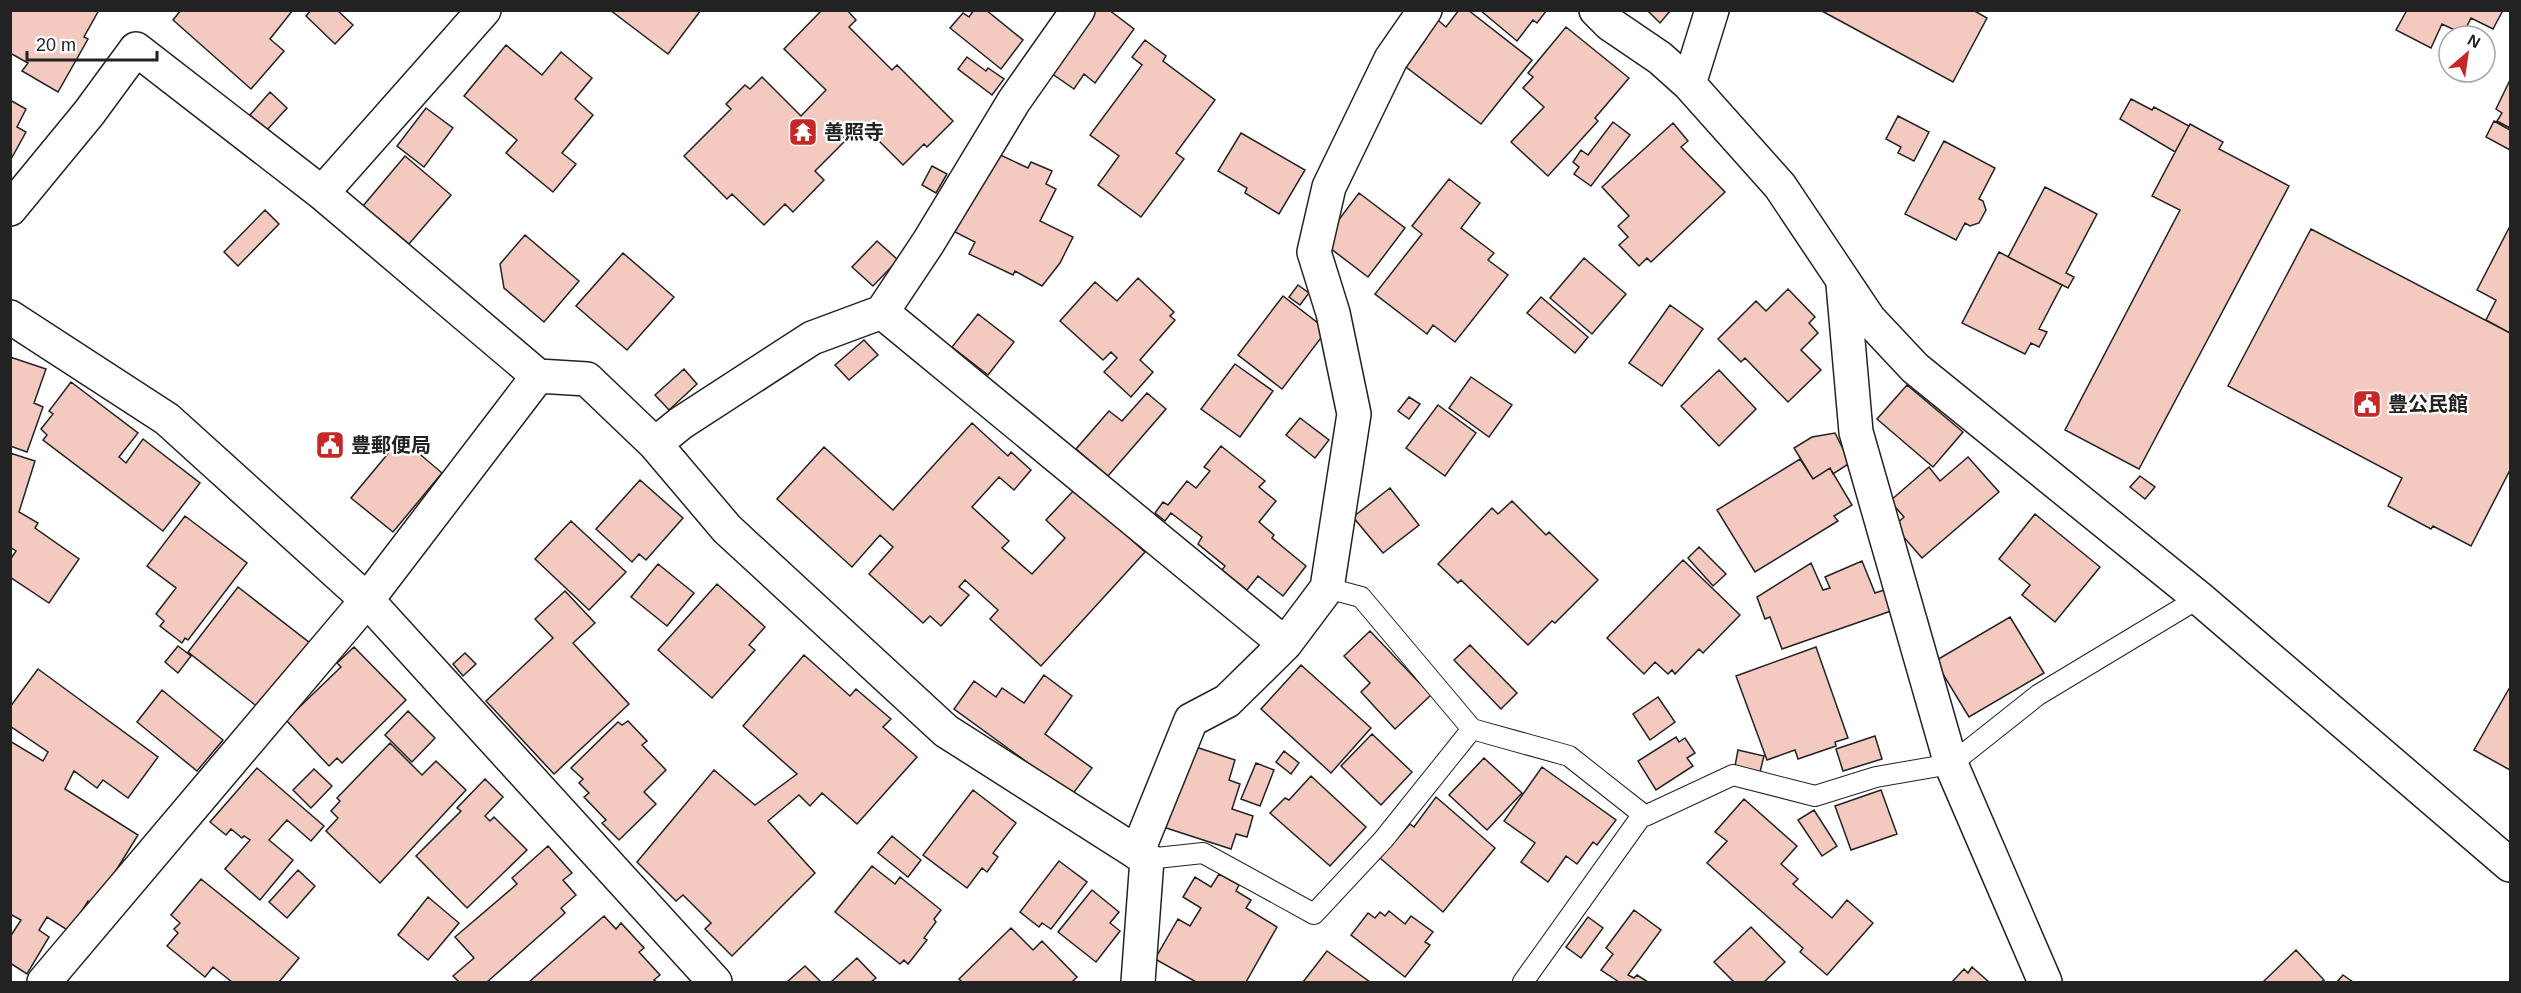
<svg xmlns="http://www.w3.org/2000/svg" width="2521" height="993" font-family="Helvetica,'Noto Sans JP',sans-serif">
<rect width="100%" height="100%" fill="#fff"/>
<!-- building -->
<path fill="#f3c9c0" stroke="#222" stroke-width="1.5" d="M 10,10 L 99,10 L 84,37 L 88,39 L 58,92 L 22,71 L 28,63 L 10,53 Z
M 181,10 L 293,10 L 270,39 L 284,51 L 251,89 L 173,20 Z
M 311,10 L 337,10 L 353,25 L 335,44 L 306,16 Z
M 610,10 L 701,10 L 668,54 Z
M 822,10 L 847,10 L 856,20 L 849,27 L 892,70 L 897,65 L 953,121 L 927,147 L 924,144 L 903,165 L 864,126 L 856,134 L 849,126 L 841,134 L 846,140 L 815,171 L 824,180 L 793,212 L 785,204 L 764,225 L 732,194 L 727,199 L 684,156 L 731,109 L 726,104 L 745,85 L 750,89 L 762,77 L 801,116 L 826,90 L 784,49 Z
M 974,10 L 986,10 L 1023,40 L 1001,69 L 950,28 L 963,13 L 969,17 Z
M 1092,10 L 1109,10 L 1134,29 L 1095,83 L 1084,74 L 1074,89 L 1051,73 Z
M 1459,10 L 1468,10 L 1532,60 L 1481,124 L 1406,67 L 1426,39 L 1420,34 L 1433,16 L 1446,27 Z
M 1480,10 L 1547,10 L 1537,23 L 1533,20 L 1517,41 Z
M 1647,10 L 1671,10 L 1660,23 Z
M 1820,10 L 1973,10 L 1987,18 L 1953,82 Z
M 2407,10 L 2499,10 L 2502,12 L 2493,29 L 2471,18 L 2463,34 L 2442,24 L 2431,48 L 2396,30 Z
M 1566,27 L 1629,78 L 1595,118 L 1598,121 L 1548,176 L 1511,142 L 1544,107 L 1523,88 L 1533,77 L 1528,73 Z
M 1145,40 L 1166,56 L 1163,61 L 1215,100 L 1176,153 L 1184,159 L 1141,217 L 1098,185 L 1119,156 L 1090,135 L 1142,65 L 1132,57 Z
M 506,45 L 542,75 L 561,52 L 592,78 L 575,99 L 593,115 L 562,153 L 576,164 L 553,192 L 506,153 L 517,140 L 464,96 Z
M 967,57 L 986,71 L 988,68 L 1004,79 L 992,95 L 958,69 Z
M 2510,80 L 2510,128 L 2497,121 L 2502,113 L 2496,109 Z
M 270,92 L 287,108 L 267,130 L 250,115 Z
M 2131,99 L 2152,110 L 2154,107 L 2189,126 L 2175,152 L 2120,119 Z
M 10,100 L 26,109 L 17,127 L 26,132 L 10,161 Z
M 426,108 L 453,128 L 424,167 L 397,146 Z
M 1898,116 L 1929,132 L 1914,161 L 1898,153 L 1901,147 L 1886,139 Z
M 2494,121 L 2510,130 L 2510,150 L 2486,137 Z
M 1613,122 L 1630,135 L 1591,186 L 1574,174 L 1579,167 L 1573,162 L 1581,150 L 1588,155 Z
M 1673,123 L 1688,141 L 1681,147 L 1725,192 L 1651,262 L 1647,258 L 1639,266 L 1619,245 L 1628,237 L 1618,226 L 1629,216 L 1602,187 Z
M 2190,124 L 2223,142 L 2219,149 L 2289,186 L 2139,469 L 2065,430 L 2180,210 L 2152,196 Z
M 1241,133 L 1305,170 L 1279,214 L 1245,193 L 1247,188 L 1218,171 Z
M 1944,141 L 1995,168 L 1979,199 L 1983,201 L 1986,210 L 1979,223 L 1970,226 L 1965,223 L 1956,240 L 1905,214 Z
M 994,152 L 1028,168 L 1031,162 L 1052,171 L 1046,184 L 1056,189 L 1040,221 L 1073,237 L 1060,263 L 1042,286 L 1015,271 L 1013,275 L 969,254 L 975,242 L 955,232 Z
M 405,156 L 451,195 L 409,244 L 363,206 Z
M 932,166 L 947,174 L 936,193 L 922,185 Z
M 1449,179 L 1480,203 L 1461,228 L 1494,253 L 1488,260 L 1508,275 L 1455,342 L 1433,325 L 1427,334 L 1375,294 L 1422,234 L 1412,226 Z
M 2045,187 L 2097,214 L 2066,273 L 2074,277 L 2068,288 L 2008,257 Z
M 1359,193 L 1405,228 L 1368,277 L 1322,242 Z
M 265,210 L 279,224 L 238,266 L 224,252 Z
M 2510,226 L 2510,333 L 2486,320 L 2496,300 L 2477,290 Z
M 2311,229 L 2510,333 L 2510,470 L 2471,546 L 2433,526 L 2431,529 L 2388,506 L 2402,478 L 2228,386 Z
M 525,235 L 579,281 L 544,322 L 504,288 L 500,264 Z
M 877,241 L 898,260 L 873,286 L 852,267 Z
M 1999,252 L 2062,285 L 2039,329 L 2047,332 L 2039,347 L 2031,343 L 2025,354 L 1962,323 Z
M 623,253 L 674,297 L 627,350 L 576,306 Z
M 1584,258 L 1626,294 L 1592,334 L 1550,298 Z
M 1138,278 L 1174,312 L 1170,316 L 1175,320 L 1140,360 L 1153,372 L 1131,397 L 1104,372 L 1117,358 L 1111,352 L 1103,360 L 1060,321 L 1095,282 L 1117,301 Z
M 1298,285 L 1309,293 L 1300,305 L 1289,297 Z
M 1788,289 L 1815,317 L 1809,323 L 1818,333 L 1801,350 L 1821,370 L 1788,402 L 1745,358 L 1741,362 L 1718,339 L 1756,301 L 1766,311 Z
M 1283,296 L 1327,330 L 1282,389 L 1238,355 Z
M 1541,297 L 1588,337 L 1575,353 L 1527,313 Z
M 1670,305 L 1703,329 L 1662,386 L 1629,363 Z
M 978,314 L 1014,342 L 988,375 L 952,347 Z
M 864,340 L 878,355 L 849,380 L 835,365 Z
M 10,357 L 46,369 L 34,403 L 43,407 L 27,452 L 10,446 Z
M 1235,364 L 1273,391 L 1240,437 L 1201,409 Z
M 684,369 L 697,384 L 669,410 L 655,395 Z
M 1719,370 L 1756,409 L 1719,446 L 1681,406 Z
M 1471,377 L 1512,405 L 1489,437 L 1449,408 Z
M 71,382 L 138,433 L 119,457 L 126,463 L 143,439 L 200,483 L 163,531 L 43,440 L 47,435 L 41,429 L 53,414 L 49,411 Z
M 1907,385 L 1963,432 L 1933,467 L 1877,419 Z
M 1147,393 L 1166,409 L 1108,476 L 1076,449 L 1109,411 L 1122,421 Z
M 1409,397 L 1420,404 L 1409,419 L 1398,411 Z
M 1438,405 L 1476,433 L 1445,476 L 1406,448 Z
M 1300,418 L 1329,440 L 1315,458 L 1286,435 Z
M 972,423 L 1008,456 L 1011,452 L 1031,470 L 1014,490 L 999,477 L 972,507 L 1009,541 L 1002,548 L 1032,574 L 1065,538 L 1046,520 L 1075,489 L 1145,552 L 1041,666 L 990,619 L 998,610 L 965,580 L 959,587 L 969,595 L 941,626 L 930,616 L 923,623 L 869,574 L 893,547 L 880,535 L 852,567 L 777,499 L 824,447 L 893,510 Z
M 1835,433 L 1850,463 L 1833,474 L 1830,468 L 1813,479 L 1794,448 L 1812,437 Z
M 401,438 L 442,473 L 393,532 L 351,498 Z
M 1221,446 L 1265,481 L 1259,487 L 1276,501 L 1259,522 L 1274,535 L 1272,538 L 1306,566 L 1283,596 L 1258,576 L 1247,590 L 1222,570 L 1225,566 L 1198,544 L 1202,537 L 1171,513 L 1165,521 L 1155,513 L 1163,502 L 1168,505 L 1187,481 L 1196,488 L 1210,471 L 1204,467 Z
M 10,453 L 35,461 L 19,512 L 38,523 L 35,528 L 79,559 L 49,603 L 10,577 L 10,560 L 16,551 L 10,547 Z
M 1968,457 L 1999,492 L 1922,558 L 1894,526 L 1904,517 L 1890,501 L 1929,467 L 1940,481 Z
M 1800,459 L 1813,479 L 1830,468 L 1852,505 L 1834,516 L 1838,521 L 1755,572 L 1717,510 Z
M 2140,476 L 2155,487 L 2145,499 L 2130,487 Z
M 640,480 L 683,518 L 646,560 L 639,554 L 632,562 L 596,529 Z
M 1390,488 L 1419,525 L 1383,553 L 1353,517 Z
M 1512,501 L 1546,535 L 1549,532 L 1598,580 L 1555,623 L 1552,621 L 1528,645 L 1461,580 L 1458,583 L 1438,564 L 1492,508 L 1498,514 Z
M 2035,514 L 2100,567 L 2055,622 L 2022,595 L 2030,585 L 1999,559 Z
M 185,516 L 247,563 L 188,640 L 185,638 L 182,643 L 160,626 L 164,621 L 156,614 L 176,588 L 147,566 Z
M 571,521 L 626,572 L 589,610 L 535,559 Z
M 1699,547 L 1726,574 L 1713,586 L 1688,558 Z
M 1683,560 L 1740,615 L 1703,653 L 1699,649 L 1675,674 L 1672,670 L 1668,674 L 1655,662 L 1644,674 L 1607,638 Z
M 1862,561 L 1875,593 L 1884,590 L 1891,611 L 1782,649 L 1770,617 L 1765,619 L 1757,597 L 1811,563 L 1823,590 L 1830,588 L 1825,577 Z
M 658,564 L 694,593 L 667,626 L 631,597 Z
M 717,584 L 765,627 L 749,645 L 755,650 L 712,698 L 658,650 Z
M 238,587 L 310,643 L 259,708 L 188,652 Z
M 565,591 L 595,623 L 573,643 L 629,704 L 554,774 L 486,701 L 553,638 L 535,619 Z
M 2010,617 L 2044,673 L 1969,717 L 1935,661 Z
M 1370,631 L 1431,695 L 1395,729 L 1361,692 L 1370,683 L 1344,656 Z
M 1470,645 L 1517,693 L 1501,709 L 1454,660 Z
M 178,646 L 191,656 L 178,673 L 165,662 Z
M 354,647 L 406,700 L 342,763 L 337,758 L 329,766 L 286,720 L 341,667 L 337,663 Z
M 1816,647 L 1848,738 L 1835,742 L 1836,746 L 1798,759 L 1795,750 L 1767,760 L 1736,676 Z
M 465,653 L 476,664 L 463,676 L 453,664 Z
M 804,655 L 850,696 L 856,689 L 891,719 L 883,727 L 917,757 L 857,824 L 822,793 L 810,806 L 799,795 L 768,821 L 815,873 L 732,956 L 705,929 L 711,923 L 683,895 L 676,901 L 637,862 L 714,770 L 755,805 L 797,774 L 743,726 Z
M 1301,665 L 1371,728 L 1331,773 L 1261,709 Z
M 38,669 L 158,757 L 128,798 L 103,780 L 97,788 L 74,771 L 65,789 L 138,835 L 94,906 L 88,901 L 69,931 L 47,917 L 39,930 L 49,937 L 27,974 L 10,963 L 10,937 L 21,920 L 10,914 L 10,741 L 43,761 L 48,752 L 10,726 L 10,707 Z
M 1044,675 L 1072,696 L 1045,734 L 1092,768 L 1072,795 L 954,709 L 974,681 L 996,697 L 1002,688 L 1024,703 Z
M 2510,687 L 2510,770 L 2474,750 Z
M 162,690 L 223,740 L 197,771 L 137,722 Z
M 1658,697 L 1675,722 L 1650,740 L 1633,714 Z
M 408,711 L 435,738 L 412,762 L 385,735 Z
M 628,721 L 647,741 L 642,745 L 666,770 L 644,792 L 656,804 L 619,840 L 602,823 L 606,820 L 584,797 L 589,793 L 579,783 L 583,779 L 571,768 L 618,722 L 622,725 Z
M 1372,734 L 1412,772 L 1381,805 L 1341,766 Z
M 1875,736 L 1882,759 L 1843,771 L 1836,749 Z
M 1676,737 L 1679,742 L 1685,738 L 1695,753 L 1687,758 L 1693,766 L 1656,790 L 1638,761 Z
M 390,743 L 422,775 L 436,761 L 466,790 L 380,883 L 326,831 L 338,818 L 331,811 L 340,801 L 337,798 Z
M 1193,746 L 1235,760 L 1229,780 L 1240,784 L 1232,809 L 1253,816 L 1247,837 L 1236,834 L 1231,849 L 1157,825 Z
M 1738,750 L 1764,756 L 1760,772 L 1735,766 Z
M 1284,751 L 1299,763 L 1291,774 L 1276,762 Z
M 1484,758 L 1522,793 L 1487,830 L 1449,795 Z
M 1256,763 L 1274,770 L 1260,806 L 1241,799 Z
M 1542,767 L 1616,820 L 1597,845 L 1593,842 L 1577,864 L 1566,856 L 1548,882 L 1521,862 L 1535,843 L 1504,821 Z
M 257,768 L 324,826 L 311,841 L 287,820 L 269,840 L 293,860 L 260,900 L 225,869 L 250,840 L 244,836 L 242,838 L 231,829 L 226,835 L 210,822 Z
M 314,769 L 332,786 L 311,808 L 293,790 Z
M 1311,776 L 1366,827 L 1330,866 L 1270,813 L 1285,798 L 1289,800 Z
M 485,779 L 503,797 L 485,816 L 490,821 L 494,817 L 527,850 L 467,908 L 416,856 L 461,811 L 457,808 Z
M 973,790 L 1016,823 L 993,853 L 998,857 L 987,872 L 982,868 L 967,888 L 923,855 Z
M 1881,790 L 1897,834 L 1851,850 L 1835,806 Z
M 1436,797 L 1495,848 L 1443,912 L 1380,858 L 1410,824 L 1414,827 Z
M 1744,799 L 1797,846 L 1781,864 L 1798,879 L 1793,884 L 1832,918 L 1847,900 L 1873,923 L 1827,975 L 1800,952 L 1803,948 L 1707,863 L 1727,841 L 1715,832 Z
M 1814,810 L 1837,846 L 1822,856 L 1798,820 Z
M 892,836 L 921,860 L 908,877 L 878,853 Z
M 548,846 L 572,873 L 563,880 L 576,895 L 561,908 L 565,913 L 487,982 L 459,982 L 453,976 L 474,958 L 455,937 L 517,884 L 512,878 Z
M 1059,861 L 1087,882 L 1051,929 L 1042,923 L 1039,927 L 1020,912 Z
M 872,866 L 895,884 L 900,877 L 941,910 L 934,919 L 936,922 L 924,938 L 927,940 L 908,964 L 904,960 L 900,964 L 835,912 Z
M 298,870 L 315,886 L 287,918 L 269,902 Z
M 1219,874 L 1239,885 L 1236,891 L 1251,900 L 1246,908 L 1277,927 L 1246,982 L 1196,982 L 1155,959 L 1178,919 L 1190,926 L 1201,908 L 1183,897 L 1195,877 L 1211,887 Z
M 201,879 L 299,958 L 279,982 L 232,982 L 213,967 L 205,977 L 167,946 L 178,933 L 174,929 L 180,923 L 171,915 Z
M 1092,890 L 1119,912 L 1110,923 L 1120,931 L 1096,962 L 1058,932 Z
M 428,897 L 459,923 L 428,960 L 398,935 Z
M 1634,910 L 1661,930 L 1628,975 L 1634,978 L 1637,975 L 1648,982 L 1619,982 L 1601,970 L 1613,954 L 1606,948 Z
M 1389,911 L 1405,924 L 1411,916 L 1433,932 L 1425,942 L 1430,945 L 1405,977 L 1351,935 L 1368,913 L 1375,918 L 1380,912 L 1385,916 Z
M 604,916 L 616,929 L 621,923 L 644,948 L 639,952 L 660,975 L 654,980 L 657,982 L 529,982 Z
M 1588,917 L 1603,928 L 1581,958 L 1566,947 Z
M 1751,927 L 1785,962 L 1764,982 L 1734,982 L 1714,962 Z
M 1011,928 L 1033,950 L 1042,941 L 1077,977 L 1072,982 L 962,982 L 959,979 Z
M 2296,950 L 2324,980 L 2321,982 L 2263,982 Z
M 1327,951 L 1370,982 L 1303,982 Z
M 857,958 L 876,978 L 871,982 L 831,982 Z
M 805,966 L 821,982 L 787,982 Z
M 1972,967 L 1989,982 L 1952,982 L 1964,969 L 1968,973 Z
M 2343,975 L 2353,982 L 2337,982 Z"/>
<g fill="none" stroke-linecap="round" stroke-linejoin="round">
<!-- lane casing -->
<g stroke="#222" stroke-width="22">
<path id="lane" d="M 1327,588 L 1361,597 L 1472,729
M 1147,859 L 1203,853 L 1314,914 L 1383,840 L 1472,729 L 1569,756 L 1645,816 L 1733,775 L 1815,796 L 1876,777 L 1951,764 L 2038,695 L 2199,598
M 1523,982 L 1643,814"/>
</g>
<!-- street casing -->
<g stroke="#222" stroke-width="36">
<path id="street" d="M 1078,10 L 1014,101 L 928,243 L 882,312 L 812,338 L 681,423 L 655,444 L 727,529 L 946,731 L 1147,859 L 1138,982
M 1596,10 L 1610,24 L 1660,58 L 1689,84 L 1780,186 L 1869,319 L 1915,368 L 2199,598 L 2510,865
M 1689,84 L 1712,10
M 322,193 L 484,10
M 10,209 L 89,113 L 136,49 L 322,193 L 538,376 L 587,379 L 655,444
M 1843,284 L 1856,432 L 1951,764 L 2045,982
M 882,312 L 1285,644 L 1327,588 L 1354,414 L 1333,313 L 1314,252 L 1329,187 L 1391,59 L 1425,10
M 1137,853 L 1191,720 L 1227,701 L 1285,644
M 44,982 L 367,600 L 538,376"/>
</g>
<!-- secondary casing -->
<g stroke="#222" stroke-width="36">
<path id="secondary" d="M 10,317 L 167,419 L 367,600 L 715,982"/>
</g>
<!-- lane -->
<use href="#lane" stroke="#fff" stroke-width="20"/>
<!-- street -->
<use href="#street" stroke="#fff" stroke-width="33"/>
<!-- secondary -->
<use href="#secondary" stroke="#fff" stroke-width="33"/>
</g>
<!-- icons -->
<defs>
<g id="temple-square" transform="scale(1.5)"><rect x="-9" y="-9" width="18" height="18" rx="4" fill="#c62828" stroke="#fff"/><path d="M0-6L5-2H3V0L6.5 2.5H4V6H1.5V3h-3V6H-4V2.5H-6.5L-3 0V-2H-5Z" fill="#fff"/></g>
<g id="civic-square" transform="scale(1.5)"><rect x="-9" y="-9" width="18" height="18" rx="4" fill="#c62828" stroke="#fff"/><path d="M-.6-6.5H3V-4.5H.6V-3L4-1V1h2V6H-6V1h2V-1L-.6-3ZM-1.2 2.5V6h2.4V2.5Z" fill="#fff"/></g>
</defs>
<g fill-rule="evenodd">
<use href="#temple-square" x="803" y="132"/>
<use href="#civic-square" x="2367" y="404"/>
<use href="#civic-square" x="330" y="445"/>
</g>
<g text-anchor="middle" dominant-baseline="central" stroke-width="4.5" stroke-linejoin="round" paint-order="stroke">
<!-- poi labels -->
<g font-size="20" font-weight="bold" fill="#222" stroke="#fff" text-anchor="start">
<text x="824" y="132">善照寺</text>
<text x="2388" y="404">豊公民館</text>
<text x="351" y="445">豊郵便局</text>
</g>
</g>
<!-- border -->
<rect width="2521" height="993" fill="none" stroke="#222222" stroke-width="24"/>
<!-- north arrow -->
<g transform="translate(2467 54) rotate(29)"><circle r="28" fill="#ffffff" stroke="#a7a7a7" stroke-width="1.5"/>
<path d="M0-4.5L10 22L0 15L-10 22Z" fill="#c62828"/>
<text y="-9" font-size="16" font-weight="bold" text-anchor="middle" fill="#222222">N</text>
</g>
<!-- scale -->
<path d="M27 51v9h130v-9" fill="none" stroke="#222222" stroke-width="3"/>
<text x="36" y="51" font-size="18" fill="#222222" stroke="#ffffff" stroke-width="4.5" paint-order="stroke">20 m</text>
</svg>
